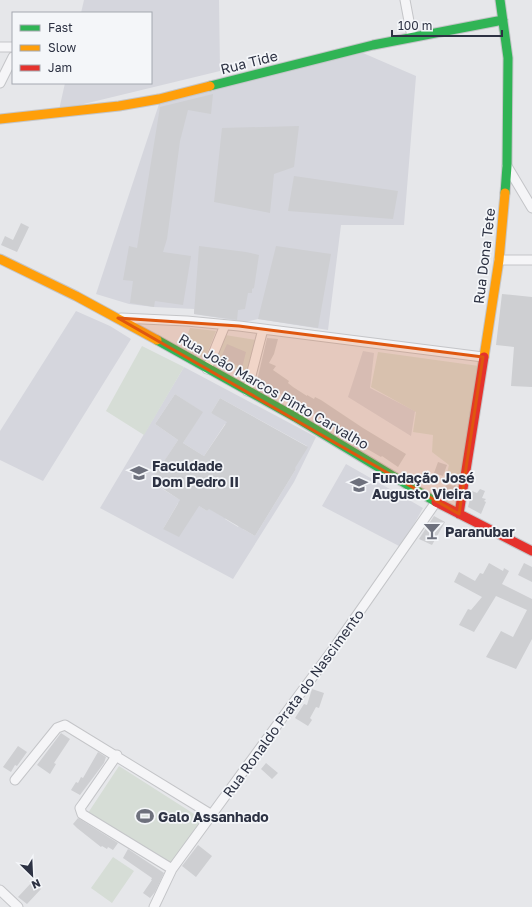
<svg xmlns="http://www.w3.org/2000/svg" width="532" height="907" font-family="'Golos Text',sans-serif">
<rect width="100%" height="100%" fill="#e6e7ea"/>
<!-- built -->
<path fill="#d5d6dd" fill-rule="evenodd" d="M 84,0 L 219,0 L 220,71 L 59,110 L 65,83 L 151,83 L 151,13 L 81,13 Z
M 363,53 L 416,76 L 404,225 L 341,225 L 328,330 L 258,319 L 245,322 L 194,314 L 194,309 L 154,307 L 129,304 L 96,294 L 160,101 Z
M 76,311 L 110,326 L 131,339 L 43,481 L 0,460 L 0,431 Z
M 363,351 L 374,353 L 370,388 L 415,411 L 411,436 L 348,397 Z
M 184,367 L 316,437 L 294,482 L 233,579 L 100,508 ZM 175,394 L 202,412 L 183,443 L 204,456 L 225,424 L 296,469 L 255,536 L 243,529 L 263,497 L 259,496 L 238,527 L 225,519 L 247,486 L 245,484 L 223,517 L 212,510 L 231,476 L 207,511 L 193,502 L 182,501 L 151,482 L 178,440 L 155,424 ZM 220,398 L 307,446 L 307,447 L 211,413 ZM 178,503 L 193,513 L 163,529 Z
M 346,464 L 423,508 L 401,547 L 322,506 Z"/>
<!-- green -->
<path fill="#d6ddd6" d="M 190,328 L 216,331 L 205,359 L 183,348 Z
M 225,335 L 256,340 L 246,374 L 215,358 Z
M 142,346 L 184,367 L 144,435 L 106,411 Z
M 378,352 L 479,366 L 461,479 L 446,477 L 449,465 L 432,452 L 433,435 L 413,432 L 416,412 L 371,387 Z
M 119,766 L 202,819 L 172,867 L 88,813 Z
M 113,857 L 134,871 L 112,903 L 91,888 Z"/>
<!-- building -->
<path fill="#cecfd2" d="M 213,94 L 211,114 L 188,110 L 180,141 L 167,239 L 163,252 L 191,256 L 183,305 L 155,301 L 154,307 L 130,303 L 133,281 L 123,280 L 129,246 L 137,248 L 160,107 Z
M 299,126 L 294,167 L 274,174 L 270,213 L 214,202 L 222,128 Z
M 294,176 L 398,191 L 393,219 L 288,211 Z
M 21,223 L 29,227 L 17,252 L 1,245 L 5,236 L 13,240 Z
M 199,246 L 246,252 L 259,255 L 254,288 L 252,289 L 252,293 L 248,293 L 245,309 L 238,310 L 237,320 L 194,314 Z
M 276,246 L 331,254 L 318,328 L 258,319 Z
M 502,294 L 532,297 L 532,387 L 511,386 L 514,347 L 496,345 Z
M 267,338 L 278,339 L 274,354 L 269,363 L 276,366 L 273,370 L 289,381 L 288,383 L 293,387 L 307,396 L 307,395 L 314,399 L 315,397 L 321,400 L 363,428 L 406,454 L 398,467 L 382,456 L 381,457 L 357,443 L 311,412 L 304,409 L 303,410 L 297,407 L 296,408 L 281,397 L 282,395 L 277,391 L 264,383 L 263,385 L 257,381 Z
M 227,344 L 246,352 L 242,368 L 221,357 Z
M 175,394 L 203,412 L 183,443 L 204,456 L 227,422 L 211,413 L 220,398 L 308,447 L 295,468 L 296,469 L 255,536 L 209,509 L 207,511 L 199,506 L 179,537 L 163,529 L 180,500 L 151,481 L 178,440 L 155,424 Z
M 438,462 L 447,465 L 443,476 L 434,473 Z
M 456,482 L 454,497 L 443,492 L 447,484 L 454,486 Z
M 480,489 L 485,491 L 482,498 L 486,499 L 484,501 L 486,502 L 481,514 L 468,507 L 472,491 L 477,493 Z
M 434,516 L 445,522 L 432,545 L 419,539 Z
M 489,563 L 503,571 L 504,568 L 509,571 L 502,584 L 532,599 L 532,639 L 516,669 L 486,657 L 501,631 L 513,637 L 527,610 L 496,596 L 474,632 L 459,625 L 468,609 L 471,610 L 482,597 L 454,582 L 459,572 L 475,581 L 480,573 L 483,574 Z
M 524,563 L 532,567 L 532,582 L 518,575 Z
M 312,689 L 324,693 L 319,708 L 316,707 L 310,718 L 312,720 L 308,726 L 295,718 L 304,704 L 307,705 Z
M 61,733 L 70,739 L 54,763 L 56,764 L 50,774 L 37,765 Z
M 18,746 L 27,752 L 17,766 L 15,765 L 11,772 L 3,767 Z
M 98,752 L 106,757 L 104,763 L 80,795 L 71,790 L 76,782 L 78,783 L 81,777 L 83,778 Z
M 266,763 L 278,773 L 272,779 L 261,769 Z
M 78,818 L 118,843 L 113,850 L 108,847 L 107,849 L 102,846 L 101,847 L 77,828 L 73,824 Z
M 198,845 L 212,856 L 196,877 L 182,866 Z
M 128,849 L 164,873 L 155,892 L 150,898 L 143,893 L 152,880 L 151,880 L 152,878 L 123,858 Z
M 32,882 L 41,889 L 27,904 L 18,897 Z"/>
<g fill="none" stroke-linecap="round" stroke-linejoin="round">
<!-- street casing -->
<g stroke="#c4c5c8" stroke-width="11">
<path id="street" d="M 405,0 L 412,37
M 0,47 L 13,47
M 0,83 L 13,57
M 507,166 L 532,208
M 499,260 L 532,260
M 121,318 L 187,321 L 239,326 L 483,357
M 207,369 L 225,325
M 247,391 L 263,329
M 117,755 L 83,804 L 80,808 L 82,814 L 172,869
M 15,780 L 57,728 L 65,725 L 212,815
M 0,890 L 18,907
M 154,907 L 172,869 L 288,710 L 334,648 L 436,502"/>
</g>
<!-- fast casing -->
<g stroke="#c4c5c8" stroke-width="11">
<path id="fast" d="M 500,0 L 508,58 L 507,166 L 505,193
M 210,86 L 373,45 L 503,20
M 157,340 L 295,417 L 436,502"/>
</g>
<!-- slow casing -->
<g stroke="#c4c5c8" stroke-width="11">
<path id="slow" d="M 0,119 L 119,106 L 159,99 L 210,86
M 0,259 L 76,296 L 157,340
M 484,357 L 499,260 L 505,193"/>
</g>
<!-- jam casing -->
<g stroke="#c4c5c8" stroke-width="11">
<path id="jam" d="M 436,502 L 532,551
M 459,514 L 484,357"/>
</g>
<!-- street -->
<use href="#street" stroke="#f5f5f7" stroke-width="9"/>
<!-- fast -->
<use href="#fast" stroke="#30b455" stroke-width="9"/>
<!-- slow -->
<use href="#slow" stroke="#ff9f0a" stroke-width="9"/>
<!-- jam -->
<use href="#jam" stroke="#e5322d" stroke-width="9"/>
</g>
<!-- marked area -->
<path fill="#df570f" fill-opacity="0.2" stroke="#df570f" stroke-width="3" stroke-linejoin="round" d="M 118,318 L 239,326 L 483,357 L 459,514 Z"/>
<!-- icons -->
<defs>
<g id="university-bare" transform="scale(1.38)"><path d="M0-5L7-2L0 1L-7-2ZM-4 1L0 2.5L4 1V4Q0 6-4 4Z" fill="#6e717d" stroke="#f4f6f9" stroke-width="2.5" paint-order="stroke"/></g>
<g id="school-bare" transform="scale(1.38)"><path d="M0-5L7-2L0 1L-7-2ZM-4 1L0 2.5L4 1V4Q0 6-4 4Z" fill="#6e717d" stroke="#f4f6f9" stroke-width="2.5" paint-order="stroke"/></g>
<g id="bar-bare" transform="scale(1.38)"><path d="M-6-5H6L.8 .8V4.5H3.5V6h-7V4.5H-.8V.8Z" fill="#6e717d" stroke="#f4f6f9" stroke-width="2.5" paint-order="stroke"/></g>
<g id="stadium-bare" transform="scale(1.38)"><path d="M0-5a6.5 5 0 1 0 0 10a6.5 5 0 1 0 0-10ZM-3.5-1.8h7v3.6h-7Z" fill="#6e717d" stroke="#f4f6f9" stroke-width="2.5" paint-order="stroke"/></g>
</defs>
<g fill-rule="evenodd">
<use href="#university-bare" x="139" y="473"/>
<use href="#school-bare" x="359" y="485"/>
<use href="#bar-bare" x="432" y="531"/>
<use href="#stadium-bare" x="145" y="816"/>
</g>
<g text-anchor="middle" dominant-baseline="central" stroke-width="3.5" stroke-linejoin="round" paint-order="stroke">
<!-- street labels -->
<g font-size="14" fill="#2d3243" stroke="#f4f6f9">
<text transform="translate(249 62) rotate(-14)">Rua Tide</text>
<text transform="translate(484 256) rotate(-83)">Rua Dona Tete</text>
<text transform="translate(274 391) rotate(30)">Rua João Marcos Pinto Carvalho</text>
<text transform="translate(293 703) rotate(-54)">Rua Ronaldo Prata do Nascimento</text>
</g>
<!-- poi labels -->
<g font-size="14" font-weight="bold" fill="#2d3243" stroke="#f4f6f9" text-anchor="start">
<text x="152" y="465">Faculdade<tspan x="152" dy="16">Dom Pedro II</tspan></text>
<text x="372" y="477">Fundação José<tspan x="372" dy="16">Augusto Vieira</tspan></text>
<text x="445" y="531">Paranubar</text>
<text x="158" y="816">Galo Assanhado</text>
</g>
</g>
<!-- legend -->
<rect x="12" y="12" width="140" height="72" fill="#f4f6f9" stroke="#a4a8b0"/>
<rect x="20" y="25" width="20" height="6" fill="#30b455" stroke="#a4a8b0"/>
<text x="48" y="32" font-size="12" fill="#2d3243">Fast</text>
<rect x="20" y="45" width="20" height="6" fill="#ff9f0a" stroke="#a4a8b0"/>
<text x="48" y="52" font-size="12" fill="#2d3243">Slow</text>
<rect x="20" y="65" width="20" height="6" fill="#e5322d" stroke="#a4a8b0"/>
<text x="48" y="72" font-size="12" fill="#2d3243">Jam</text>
<!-- north arrow -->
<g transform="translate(32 875) rotate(156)" stroke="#f4f6f9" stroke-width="3" paint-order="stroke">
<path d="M0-3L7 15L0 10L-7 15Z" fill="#2d3243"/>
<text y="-6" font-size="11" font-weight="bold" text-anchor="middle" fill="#2d3243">N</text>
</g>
<!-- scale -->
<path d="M392 30v6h110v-6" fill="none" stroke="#2d3243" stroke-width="2"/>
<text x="398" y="30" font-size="12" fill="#2d3243" stroke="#f4f6f9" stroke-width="3" paint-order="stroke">100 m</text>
</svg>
